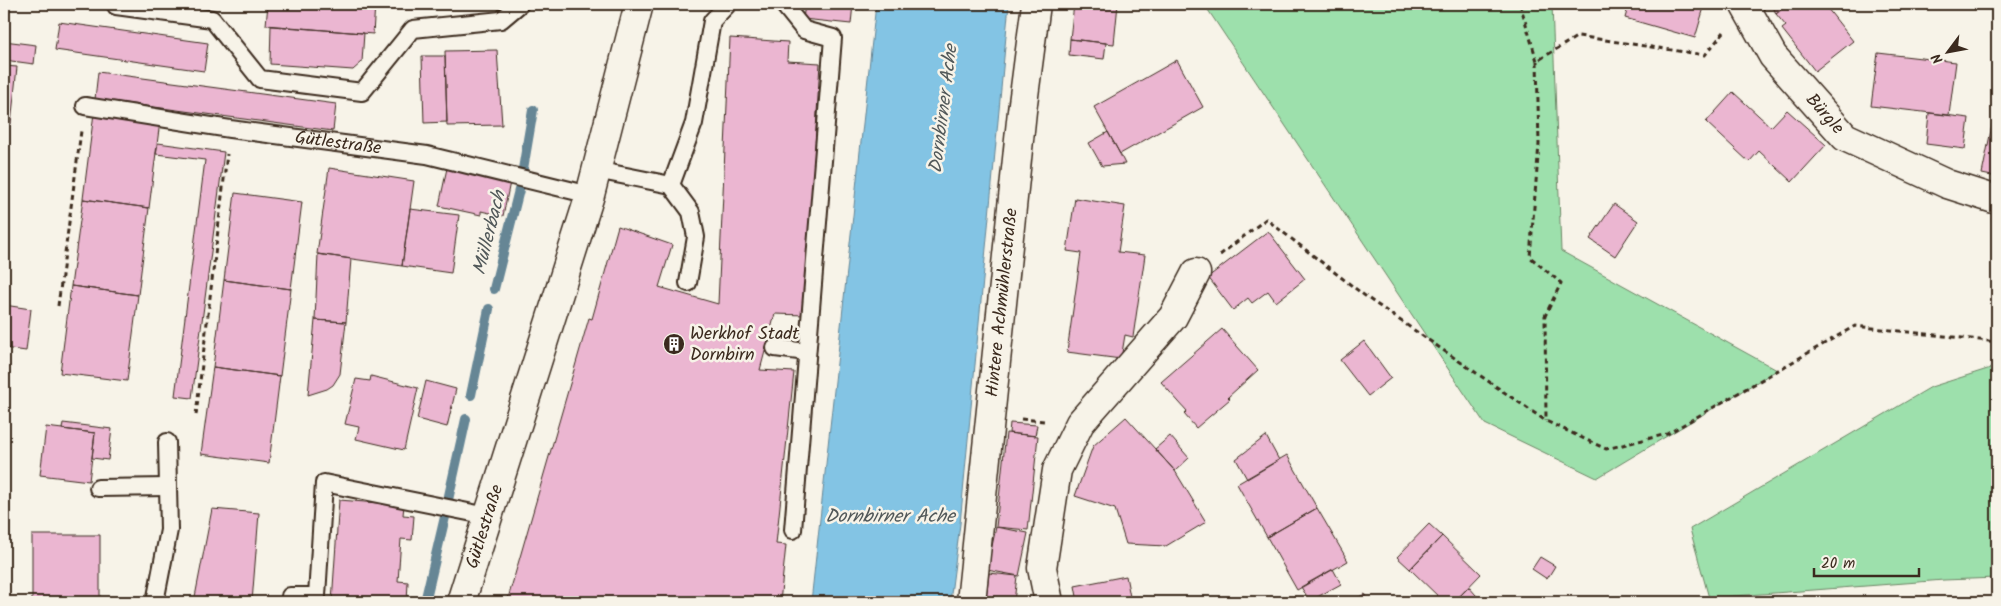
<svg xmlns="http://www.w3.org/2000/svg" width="2001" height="606" font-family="Kalam,sans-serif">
<rect width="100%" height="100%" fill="#f7f3e8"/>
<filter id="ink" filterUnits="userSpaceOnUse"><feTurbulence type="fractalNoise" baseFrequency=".02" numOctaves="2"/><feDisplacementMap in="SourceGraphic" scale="10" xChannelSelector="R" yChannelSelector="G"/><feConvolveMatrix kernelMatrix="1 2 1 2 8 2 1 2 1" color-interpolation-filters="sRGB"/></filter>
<g filter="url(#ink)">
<!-- green -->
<path fill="#9de0ac" stroke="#6c8565" d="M 1204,4 L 1552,4 L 1561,251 L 1777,370 L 1597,478 L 1485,424 Z
M 1997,366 L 1997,578 L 1944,580 L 1709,598 L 1690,529 L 1931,387 Z"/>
<!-- water -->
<path fill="#83c4e4" stroke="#668695" d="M 876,4 L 1009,4 L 960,524 L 950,602 L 811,602 Z"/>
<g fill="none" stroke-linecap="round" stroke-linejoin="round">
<!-- stream -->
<path stroke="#668695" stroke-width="10" d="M 523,169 L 533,110
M 494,289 L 520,186
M 471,395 L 489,309
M 448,500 L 466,419
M 425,602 L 445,517"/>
</g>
<!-- building -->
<path fill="#ebb6d1" stroke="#3b2a1e" d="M 268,4 L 375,4 L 373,34 L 266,25 Z
M 805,4 L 853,4 L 851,24 L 803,19 Z
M 1074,4 L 1118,4 L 1114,44 L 1070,39 Z
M 1629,4 L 1705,4 L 1695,38 L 1625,18 Z
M 1772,4 L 1788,4 L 1776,14 Z
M 1788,4 L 1812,5 L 1824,4 L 1853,41 L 1815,71 L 1782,29 L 1786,26 L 1776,14 Z
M 59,22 L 208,43 L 204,71 L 55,50 Z
M 271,26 L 364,33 L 362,62 L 353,70 L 270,64 Z
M 730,38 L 788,42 L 787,61 L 820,63 L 805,315 L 775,314 L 760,370 L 794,372 L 776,544 L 786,545 L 780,602 L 507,602 L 589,318 L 592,319 L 618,226 L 672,245 L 659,287 L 718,304 Z
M 1070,39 L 1106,43 L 1104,59 L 1069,55 Z
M 4,41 L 36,45 L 34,64 L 4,60 Z
M 497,50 L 502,125 L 447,126 L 445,51 Z
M 1878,53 L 1956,62 L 1949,115 L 1871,106 Z
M 422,56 L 445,56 L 447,122 L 424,123 Z
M 1177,60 L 1203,107 L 1120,154 L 1094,107 Z
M 4,66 L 17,67 L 11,124 L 4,123 Z
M 98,72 L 336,104 L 333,131 L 95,99 Z
M 1733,92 L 1771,127 L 1787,110 L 1826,145 L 1792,182 L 1759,151 L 1749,162 L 1706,122 Z
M 1997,101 L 1997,177 L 1982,174 Z
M 94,113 L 160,121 L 149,208 L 83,199 Z
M 1929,113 L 1969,118 L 1965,149 L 1926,144 Z
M 1108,132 L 1120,154 L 1125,164 L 1102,166 L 1089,143 Z
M 158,143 L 224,152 L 192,398 L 175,396 L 205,160 L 156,154 Z
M 329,168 L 414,181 L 402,266 L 317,254 Z
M 447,168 L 510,182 L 503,216 L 481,211 L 481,215 L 439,206 Z
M 235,193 L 302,202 L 291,289 L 224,280 Z
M 1075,198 L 1125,206 L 1118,252 L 1145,255 L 1133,337 L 1125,335 L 1121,359 L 1067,352 L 1081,253 L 1067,251 Z
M 83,199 L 149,208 L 138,295 L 71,286 Z
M 1614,204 L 1638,221 L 1615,256 L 1590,239 Z
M 410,209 L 459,215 L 451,273 L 402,266 Z
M 1992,218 L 1997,220 L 1997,262 L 1996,262 Z
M 1268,231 L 1305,279 L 1276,302 L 1268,291 L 1252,303 L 1248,298 L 1233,310 L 1208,277 Z
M 318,254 L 351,259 L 346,322 L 315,320 Z
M 224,280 L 291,289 L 280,376 L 213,367 Z
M 71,286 L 138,295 L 127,381 L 60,373 Z
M 4,305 L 31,309 L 26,351 L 4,348 Z
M 315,320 L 346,322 L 340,374 L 333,385 L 327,389 L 308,395 Z
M 1222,329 L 1258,370 L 1228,397 L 1230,399 L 1196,428 L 1184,414 L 1187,411 L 1161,382 Z
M 1364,341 L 1391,378 L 1368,396 L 1340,360 Z
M 213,367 L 280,376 L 269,463 L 201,454 Z
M 371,376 L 418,388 L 404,450 L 356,439 L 359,427 L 345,424 L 356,379 L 370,381 Z
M 426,381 L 456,389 L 447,427 L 417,419 Z
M 1126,417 L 1175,471 L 1206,522 L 1166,546 L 1126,544 L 1115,509 L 1075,496 L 1093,446 Z
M 63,423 L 112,429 L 108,460 L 92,458 L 95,433 L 62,429 Z
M 1010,423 L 1037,425 L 1035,436 L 1009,433 Z
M 46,427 L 95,433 L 89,481 L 40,475 Z
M 1006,433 L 1038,436 L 1028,530 L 996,527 Z
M 1170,436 L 1189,458 L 1175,471 L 1155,449 Z
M 1266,436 L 1279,460 L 1247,479 L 1236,459 Z
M 1287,455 L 1317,508 L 1267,537 L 1237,484 Z
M 339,500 L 404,505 L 403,515 L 414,516 L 412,540 L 401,539 L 398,581 L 408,582 L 407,602 L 332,602 Z
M 1317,508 L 1348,561 L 1297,590 L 1267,537 Z
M 212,509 L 259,513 L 252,602 L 194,602 Z
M 1429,524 L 1442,536 L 1410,569 L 1397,557 Z
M 996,527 L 1028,533 L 1019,576 L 987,570 Z
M 32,535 L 100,535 L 100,602 L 32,602 Z
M 1442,536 L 1481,574 L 1454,602 L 1444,602 L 1410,569 Z
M 1540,557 L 1555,566 L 1547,579 L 1532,569 Z
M 1333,569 L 1341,584 L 1310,601 L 1301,587 Z
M 989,573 L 1017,576 L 1014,602 L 986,602 Z
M 1126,576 L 1131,602 L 1078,602 L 1075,586 Z
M 1469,587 L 1482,602 L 1454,602 Z
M 1365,594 L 1369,602 L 1349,602 Z"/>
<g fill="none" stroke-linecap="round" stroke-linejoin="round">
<!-- service casing -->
<g stroke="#3b2a1e" stroke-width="20">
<g id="service">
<path d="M 115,4 L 116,6 L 212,19 L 260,79 L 362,92 L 413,29 L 501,20 L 520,4"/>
<path d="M 783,4 L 804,30 L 833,38 L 793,530"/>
<path id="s1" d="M 85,106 L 230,129 L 427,155 L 590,195"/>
<path d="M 596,170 L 671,185 L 691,212 L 696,237 L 688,283"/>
<path d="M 671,185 L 694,123 L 712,21 L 728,4"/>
<path d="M 775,348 L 807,352"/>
<path d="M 98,488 L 168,487"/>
<path d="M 155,602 L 169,530 L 167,442"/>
<path d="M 290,602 L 290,596 L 317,596 L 324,483 L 488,516"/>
</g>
</g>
<!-- minor casing -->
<g stroke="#3b2a1e" stroke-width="31">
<g id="minor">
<path id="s2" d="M 1745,6 L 1773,56 L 1845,137 L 1947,184 L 1997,200"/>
<path id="s3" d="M 971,602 L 1022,111 L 1036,4"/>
<path d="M 1049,602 L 1042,568 L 1057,470 L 1080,423 L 1173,317 L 1196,273"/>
</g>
</g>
<!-- tertiary casing -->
<g stroke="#3b2a1e" stroke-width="31">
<g id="tertiary">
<path id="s4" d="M 461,602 L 590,195 L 639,4"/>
</g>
</g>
<!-- path -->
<path stroke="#3b2a1e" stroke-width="3" stroke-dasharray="5 4" stroke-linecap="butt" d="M 1520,4 L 1537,61 L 1578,36 L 1705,55 L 1724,32
M 1537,61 L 1539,144 L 1530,257 L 1561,283 L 1545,316 L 1546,421
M 1220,255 L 1266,219 L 1369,299 L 1546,421 L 1606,449 L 1667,434 L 1855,326 L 1997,342
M 58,306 L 81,131
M 196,415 L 227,154
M 1021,419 L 1045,421"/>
<!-- service -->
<use href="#service" stroke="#f7f3e8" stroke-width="16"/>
<!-- minor -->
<use href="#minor" stroke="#f7f3e8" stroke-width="28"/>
<!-- tertiary -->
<use href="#tertiary" stroke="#f7f3e8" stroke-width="28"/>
</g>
</g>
<!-- icons -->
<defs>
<g id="building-disc" transform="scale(1.125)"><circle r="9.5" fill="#3b2a1e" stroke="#f7f3e8"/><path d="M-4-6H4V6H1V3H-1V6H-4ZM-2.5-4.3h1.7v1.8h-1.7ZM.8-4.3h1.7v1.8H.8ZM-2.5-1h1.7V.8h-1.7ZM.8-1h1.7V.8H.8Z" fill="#fff"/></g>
</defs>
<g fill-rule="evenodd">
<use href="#building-disc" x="674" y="344"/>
</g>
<g text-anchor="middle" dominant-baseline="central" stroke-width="5" stroke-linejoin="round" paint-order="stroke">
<!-- street labels -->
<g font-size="18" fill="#3b2a1e" stroke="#f7f3e8">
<text stroke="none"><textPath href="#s2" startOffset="135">Bürgle</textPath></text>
<text stroke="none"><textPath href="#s1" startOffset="256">Gütlestraße</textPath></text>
<text stroke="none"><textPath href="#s3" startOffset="301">Hintere Achmühlerstraße</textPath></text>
<text stroke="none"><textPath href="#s4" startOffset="79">Gütlestraße</textPath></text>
</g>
<!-- poi labels -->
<g font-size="18" fill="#3b2a1e" stroke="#f7f3e8" text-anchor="start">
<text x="690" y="334">Werkhof Stadt<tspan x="690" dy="21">Dornbirn</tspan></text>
</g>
<!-- water labels -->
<g font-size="19" font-style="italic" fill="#515859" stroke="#f7f3e8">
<text transform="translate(944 109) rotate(-83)">Dornbirner Ache</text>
<text transform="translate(490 233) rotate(-76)">Müllerbach</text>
<text x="890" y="517">Dornbirner Ache</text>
</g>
</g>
<!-- margin -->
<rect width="2001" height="606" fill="none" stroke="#f7f3e8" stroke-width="20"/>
<rect x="10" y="10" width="1981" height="586" fill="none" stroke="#3b2a1e" stroke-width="2" filter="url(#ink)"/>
<!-- north arrow -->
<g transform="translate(1948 52) rotate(238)" stroke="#f7f3e8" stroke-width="4" paint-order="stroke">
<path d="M0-4L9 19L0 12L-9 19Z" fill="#3b2a1e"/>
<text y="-8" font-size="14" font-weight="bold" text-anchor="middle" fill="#3b2a1e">N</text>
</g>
<!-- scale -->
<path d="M1814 568v8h105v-8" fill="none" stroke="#3b2a1e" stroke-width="2.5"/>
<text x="1821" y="568" font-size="15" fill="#3b2a1e" stroke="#f7f3e8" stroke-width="4" paint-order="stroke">20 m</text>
</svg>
